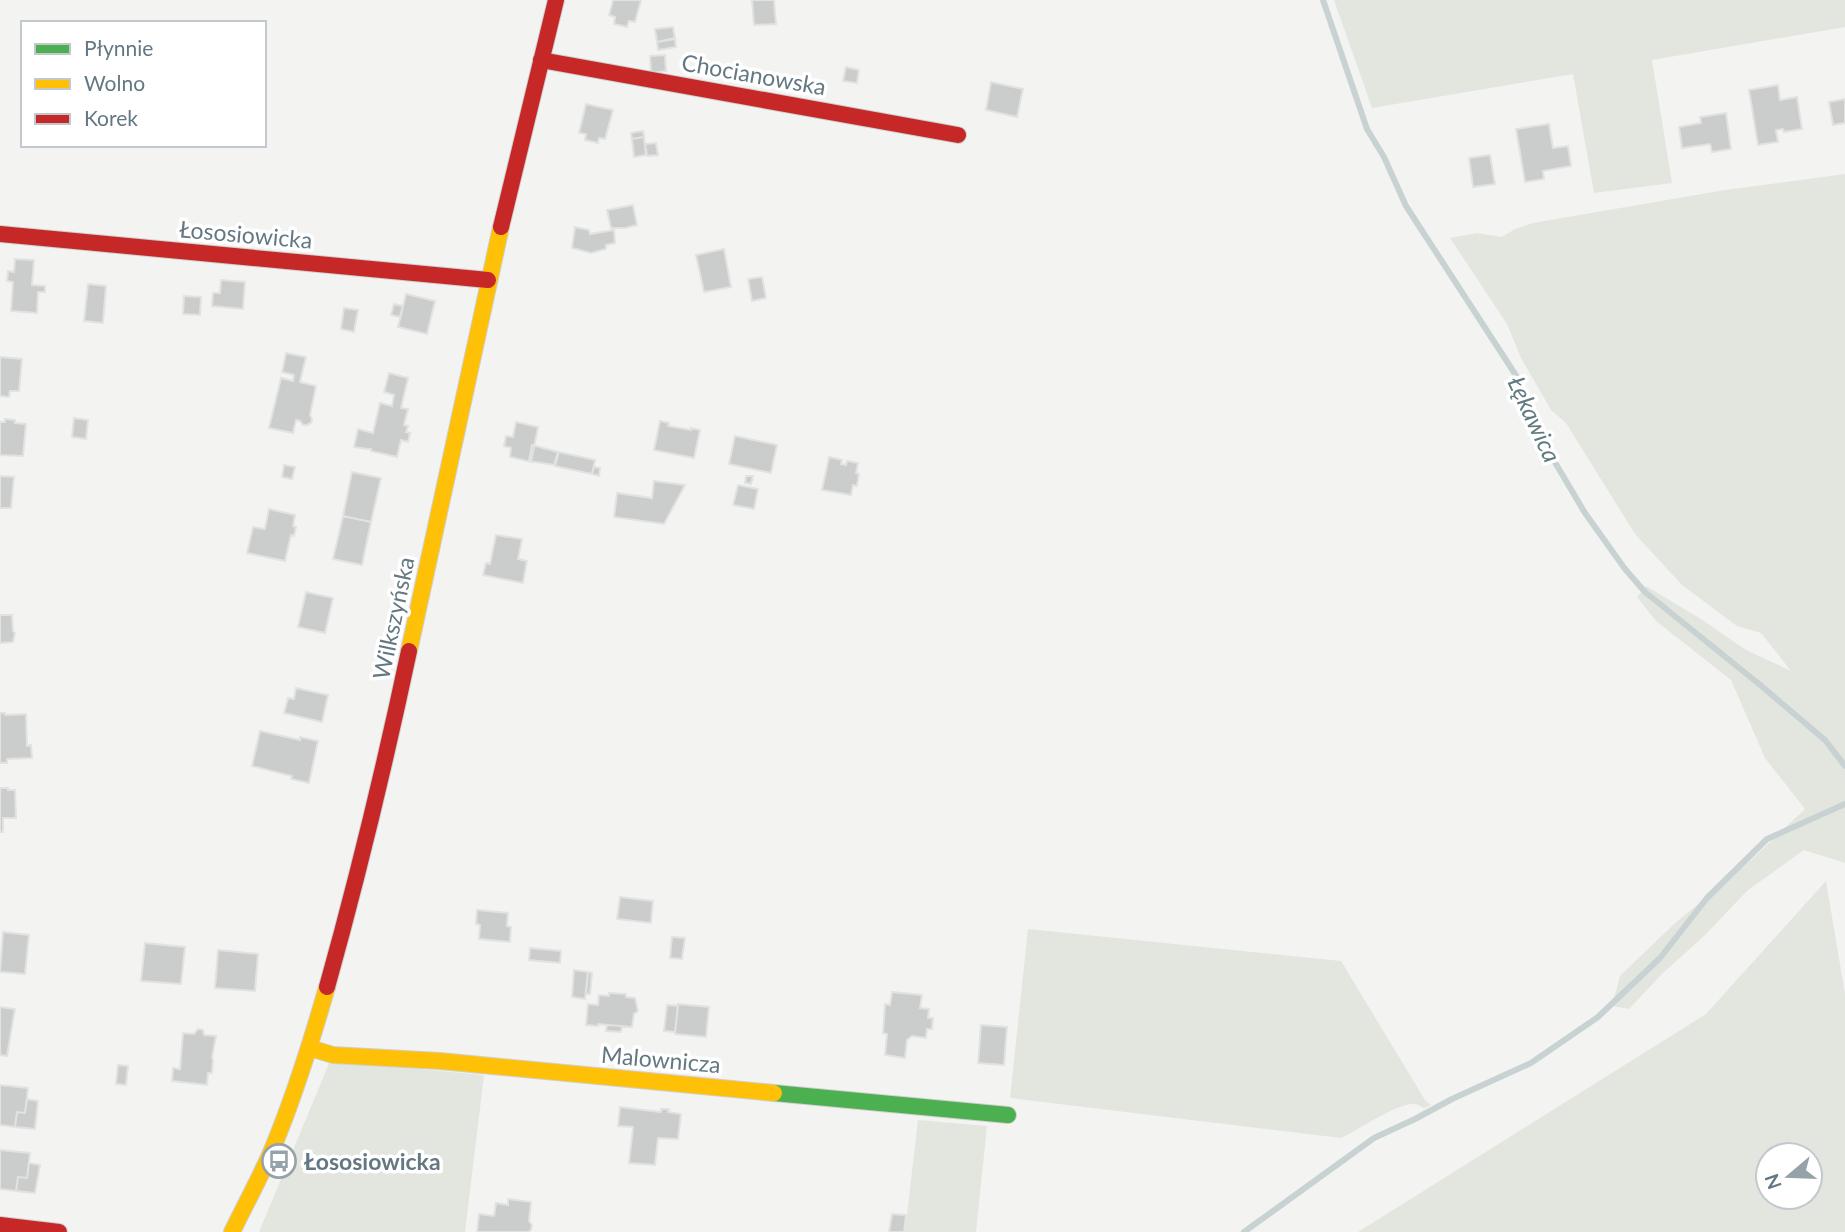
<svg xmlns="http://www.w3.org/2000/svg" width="1845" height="1232" font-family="Lato,sans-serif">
<rect width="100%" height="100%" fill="#f3f3f1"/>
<!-- green -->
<path fill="#e3e6df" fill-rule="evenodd" d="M 1334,0 L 1845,0 L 1845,27 L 1652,60 L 1672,183 L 1594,193 L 1573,74 L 1372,108 Z
M 1845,174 L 1845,863 L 1804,850 L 1748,890 L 1704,936 L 1662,974 L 1629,1009 L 1612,1006 L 1620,976 L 1674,924 L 1751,860 L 1805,809 L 1765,758 L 1731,680 L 1656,621 L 1637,597 L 1646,586 L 1701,619 L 1746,650 L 1791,671 L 1761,633 L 1737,626 L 1682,585 L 1635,534 L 1566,423 L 1551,410 L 1521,358 L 1507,324 L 1450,238 L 1477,233 L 1502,237 L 1515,229 L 1533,223 L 1725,190 Z
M 1826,881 L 1845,994 L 1845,1232 L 1358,1232 L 1706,1014 ZM 1768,1155 L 1810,1155 L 1810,1197 L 1768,1197 Z
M 1028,929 L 1341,961 L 1425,1100 L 1431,1105 L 1424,1108 C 1420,1106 1418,1104 1413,1104 C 1395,1104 1359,1130 1341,1138 L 1010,1098 Z
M 330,1061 L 484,1075 L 465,1232 L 259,1232 Z
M 918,1120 L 987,1126 L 976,1232 L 905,1232 Z"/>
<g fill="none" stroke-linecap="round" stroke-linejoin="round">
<!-- stream -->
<path stroke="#c8d2d3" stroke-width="6" d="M 1323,0 L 1367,129 L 1384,157 L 1406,206 L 1517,377 L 1553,459 L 1585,513 L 1625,569 L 1645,592 L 1759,684 L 1825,740 L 1845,766
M 1244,1232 L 1374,1138 L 1415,1119 L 1452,1099 L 1531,1063 L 1598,1017 L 1660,958 L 1707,898 L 1767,839 L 1845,804"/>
</g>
<!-- building -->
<path fill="#cbcdcd" stroke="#e2e2e1" stroke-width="2" d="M 613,0 L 641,0 L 635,22 L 629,21 L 627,27 L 614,24 L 615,17 L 609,15 Z
M 752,0 L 774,0 L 776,24 L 754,25 Z
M 673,27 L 675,38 L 657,42 L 655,29 Z
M 675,39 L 676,47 L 658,50 L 657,42 Z
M 665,55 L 666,71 L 651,73 L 650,56 Z
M 846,67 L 859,70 L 857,83 L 843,81 Z
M 991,82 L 1023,89 L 1017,117 L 986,110 Z
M 1778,85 L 1780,100 L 1797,97 L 1802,129 L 1784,132 L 1783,129 L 1776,130 L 1778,142 L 1758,145 L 1749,90 Z
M 1845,99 L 1845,123 L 1833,125 L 1829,102 Z
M 586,104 L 613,110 L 605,139 L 599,138 L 598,143 L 585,140 L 586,134 L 579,133 Z
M 1726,113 L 1731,149 L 1712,152 L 1710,144 L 1682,148 L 1679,127 L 1701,123 L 1700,117 Z
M 1549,124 L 1553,148 L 1568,146 L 1571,166 L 1543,171 L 1544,179 L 1525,182 L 1516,129 Z
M 643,131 L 644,137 L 632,139 L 631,133 Z
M 644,137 L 646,155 L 634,157 L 632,139 Z
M 656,143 L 658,155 L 647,156 L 645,144 Z
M 1490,155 L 1495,184 L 1473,187 L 1469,158 Z
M 633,205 L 637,225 L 625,228 L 611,228 L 607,210 Z
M 575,227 L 589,230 L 590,234 L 614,230 L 615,243 L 606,245 L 606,249 L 591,253 L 572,248 Z
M 724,249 L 731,287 L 704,292 L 696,255 Z
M 15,259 L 34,260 L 32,285 L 45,286 L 45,292 L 38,292 L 37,313 L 11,311 L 13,282 L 7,281 L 8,271 L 14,272 Z
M 762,277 L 766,298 L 752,301 L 748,279 Z
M 221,280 L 245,282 L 243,309 L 212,306 L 213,293 L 220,293 Z
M 88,284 L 106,286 L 103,323 L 84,321 Z
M 406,294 L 435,301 L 427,334 L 398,327 Z
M 184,296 L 201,297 L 200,315 L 183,314 Z
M 394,304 L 403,306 L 400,317 L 391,315 Z
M 344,308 L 358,310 L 354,332 L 341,329 Z
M 286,353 L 306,357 L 300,382 L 316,386 L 310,415 L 312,419 L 311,423 L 307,425 L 303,425 L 300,421 L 296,420 L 293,433 L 269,428 L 281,378 L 293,381 L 294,375 L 282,372 Z
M 0,357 L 22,359 L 19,391 L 10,391 L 9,397 L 0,396 Z
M 389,373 L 408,378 L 401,408 L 408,409 L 404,425 L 408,426 L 406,432 L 410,433 L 408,442 L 401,440 L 397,457 L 371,451 L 371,449 L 367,449 L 354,447 L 358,429 L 373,433 L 380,403 L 392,406 L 394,395 L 384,392 Z
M 74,418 L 88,420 L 86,439 L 72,437 Z
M 5,419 L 15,420 L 15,423 L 26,424 L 23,456 L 0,455 L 0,422 L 5,422 Z
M 660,421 L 669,423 L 668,426 L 691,430 L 691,428 L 700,430 L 694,458 L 654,450 Z
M 516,422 L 538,427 L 531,462 L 510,457 L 511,448 L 504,446 L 506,436 L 513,437 Z
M 735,436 L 777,445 L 771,473 L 729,464 Z
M 532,445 L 558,452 L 554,465 L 529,461 Z
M 559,452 L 595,460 L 592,474 L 555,466 Z
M 829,457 L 842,460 L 841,464 L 846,465 L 847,461 L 858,463 L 856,473 L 859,474 L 857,486 L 853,485 L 851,495 L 822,490 Z
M 284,465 L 295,467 L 292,479 L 282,477 Z
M 594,467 L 600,468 L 599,476 L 592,474 Z
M 352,472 L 381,478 L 371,522 L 343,516 Z
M 0,476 L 14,477 L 11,508 L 0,508 Z
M 746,476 L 753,476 L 751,484 L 745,483 Z
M 654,481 L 685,485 L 664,524 L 614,517 L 617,493 L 652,498 Z
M 738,485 L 758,489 L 754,509 L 733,505 Z
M 269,509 L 295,515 L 293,526 L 296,527 L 294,536 L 291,535 L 285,561 L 247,553 L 253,527 L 265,529 Z
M 343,516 L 371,522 L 362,565 L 333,559 Z
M 496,535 L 522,539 L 518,559 L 527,561 L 523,583 L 483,575 L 486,563 L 490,564 Z
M 306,592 L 333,598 L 325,633 L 298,627 Z
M 0,615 L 12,615 L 13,631 L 15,633 L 13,642 L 0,643 Z
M 296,688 L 328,695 L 322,722 L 284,713 L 288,698 L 294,699 Z
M 0,713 L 5,713 L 5,715 L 26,714 L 27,746 L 31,745 L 32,758 L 7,759 L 7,763 L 0,763 Z
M 260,731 L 300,740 L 300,737 L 318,741 L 309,783 L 291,779 L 292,776 L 252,766 Z
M 0,788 L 8,788 L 8,790 L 15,790 L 16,818 L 3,818 L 3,832 L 0,832 Z
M 620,897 L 653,901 L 651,923 L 617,919 Z
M 477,910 L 508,913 L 507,926 L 511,927 L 510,942 L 479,939 L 480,925 L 476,924 Z
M 3,932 L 29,935 L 25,974 L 0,972 Z
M 672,937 L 685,938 L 682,959 L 670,958 Z
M 145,943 L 185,947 L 181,984 L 141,981 Z
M 530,948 L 561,951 L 560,963 L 529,960 Z
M 218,950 L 258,954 L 255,991 L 215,988 Z
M 574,970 L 588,972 L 585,999 L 572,997 Z
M 588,972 L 592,973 L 590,994 L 586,994 Z
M 892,992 L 922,995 L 920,1008 L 929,1009 L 928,1018 L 933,1018 L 932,1029 L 927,1029 L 926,1038 L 912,1036 L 907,1040 L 905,1058 L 885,1055 L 887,1034 L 883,1033 L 885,1004 L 890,1005 Z
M 609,993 L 626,994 L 626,997 L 635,998 L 638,1011 L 634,1014 L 632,1027 L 598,1024 L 598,1026 L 586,1025 L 588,1004 L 598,1005 L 599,995 L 609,996 Z
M 678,1004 L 709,1007 L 706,1037 L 675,1034 Z
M 667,1005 L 678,1006 L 675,1032 L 664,1031 Z
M 0,1007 L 15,1009 L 7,1056 L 0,1055 Z
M 607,1025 L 622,1026 L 621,1032 L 606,1031 Z
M 981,1025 L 1007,1027 L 1004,1065 L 978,1063 Z
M 198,1029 L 203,1030 L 204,1035 L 216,1036 L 212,1058 L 213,1060 L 212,1073 L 208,1073 L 207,1085 L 172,1081 L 173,1068 L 180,1069 L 183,1033 L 194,1034 Z
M 118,1065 L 128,1066 L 126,1085 L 116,1084 Z
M 0,1085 L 28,1088 L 25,1113 L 17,1112 L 15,1127 L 0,1125 Z
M 27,1099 L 38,1101 L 35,1129 L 15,1127 L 17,1112 L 25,1113 Z
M 620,1107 L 661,1112 L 661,1109 L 669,1109 L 668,1112 L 681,1114 L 678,1139 L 658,1138 L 655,1165 L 629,1163 L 633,1127 L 618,1126 Z
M 0,1150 L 30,1153 L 27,1178 L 18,1177 L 16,1191 L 0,1189 Z
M 29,1163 L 40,1165 L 35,1193 L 16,1191 L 18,1177 L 27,1178 Z
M 508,1199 L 531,1202 L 529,1221 L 532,1225 L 531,1230 L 528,1232 L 477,1232 L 479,1214 L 494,1216 L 496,1203 L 508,1205 Z
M 892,1214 L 906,1215 L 904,1232 L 889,1232 Z"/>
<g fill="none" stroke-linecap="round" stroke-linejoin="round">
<!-- fast casing -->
<g stroke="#ced0d0" stroke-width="18">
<path id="fast" d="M 774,1093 L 1008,1115"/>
</g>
<!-- slow casing -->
<g stroke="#ced0d0" stroke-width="18">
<path id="slow" d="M 409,651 L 501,227
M 310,1048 L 333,1055 L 440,1061 L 774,1093
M 232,1232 C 245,1205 260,1178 272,1150 C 294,1097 311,1043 327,987"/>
</g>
<!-- jam casing -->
<g stroke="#ced0d0" stroke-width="18">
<path id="jam" d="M 541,60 L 958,135
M 501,227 L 556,0
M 0,234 L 488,280
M 327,987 C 358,876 385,764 409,651
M 0,1225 L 59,1232"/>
</g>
<!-- fast -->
<use href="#fast" stroke="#4caf50" stroke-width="16"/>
<!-- slow -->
<use href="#slow" stroke="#ffc107" stroke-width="16"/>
<!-- jam -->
<use href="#jam" stroke="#c62828" stroke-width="16"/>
</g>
<!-- icons -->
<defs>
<g id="bus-ring" transform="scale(1.75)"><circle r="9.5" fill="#fff" stroke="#95a3a9" stroke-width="1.5"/><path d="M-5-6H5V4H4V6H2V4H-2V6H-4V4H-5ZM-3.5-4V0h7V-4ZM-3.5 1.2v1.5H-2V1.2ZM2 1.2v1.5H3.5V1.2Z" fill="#95a3a9"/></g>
</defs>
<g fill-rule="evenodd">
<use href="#bus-ring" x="279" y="1161"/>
</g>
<g text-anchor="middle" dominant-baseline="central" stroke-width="7" stroke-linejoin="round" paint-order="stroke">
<!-- street labels -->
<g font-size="23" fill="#637882" stroke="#fff">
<text transform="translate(754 74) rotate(10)">Chocianowska</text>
<text transform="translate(246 234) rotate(5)">Łososiowicka</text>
<text transform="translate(393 618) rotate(-78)">Wilkszyńska</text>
<text transform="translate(661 1059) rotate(5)">Malownicza</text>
</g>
<!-- poi labels -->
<g font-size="23" font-weight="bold" fill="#637882" stroke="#fff" text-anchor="start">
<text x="304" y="1161">Łososiowicka</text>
</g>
<!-- water labels -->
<g font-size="24" font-style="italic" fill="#5f7b7f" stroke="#fff">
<text transform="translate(1535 419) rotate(65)">Łękawica</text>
</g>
</g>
<!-- legend -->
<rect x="21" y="21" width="245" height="126" fill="#ffffff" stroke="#c1c9cd" stroke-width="2"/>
<rect x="35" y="44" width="35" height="10" fill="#4caf50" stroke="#c1c9cd" stroke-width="2"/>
<text x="84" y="56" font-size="21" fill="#637882">Płynnie</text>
<rect x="35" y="79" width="35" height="10" fill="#ffc107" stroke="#c1c9cd" stroke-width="2"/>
<text x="84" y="91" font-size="21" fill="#637882">Wolno</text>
<rect x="35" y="114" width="35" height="10" fill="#c62828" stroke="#c1c9cd" stroke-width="2"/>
<text x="84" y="126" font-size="21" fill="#637882">Korek</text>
<!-- north arrow -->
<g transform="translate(1789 1176) rotate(251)"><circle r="33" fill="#ffffff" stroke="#c1c9cd" stroke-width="2"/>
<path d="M0-5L12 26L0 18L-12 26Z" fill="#95a3a9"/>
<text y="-10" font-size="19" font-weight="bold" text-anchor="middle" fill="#637882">N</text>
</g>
</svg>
